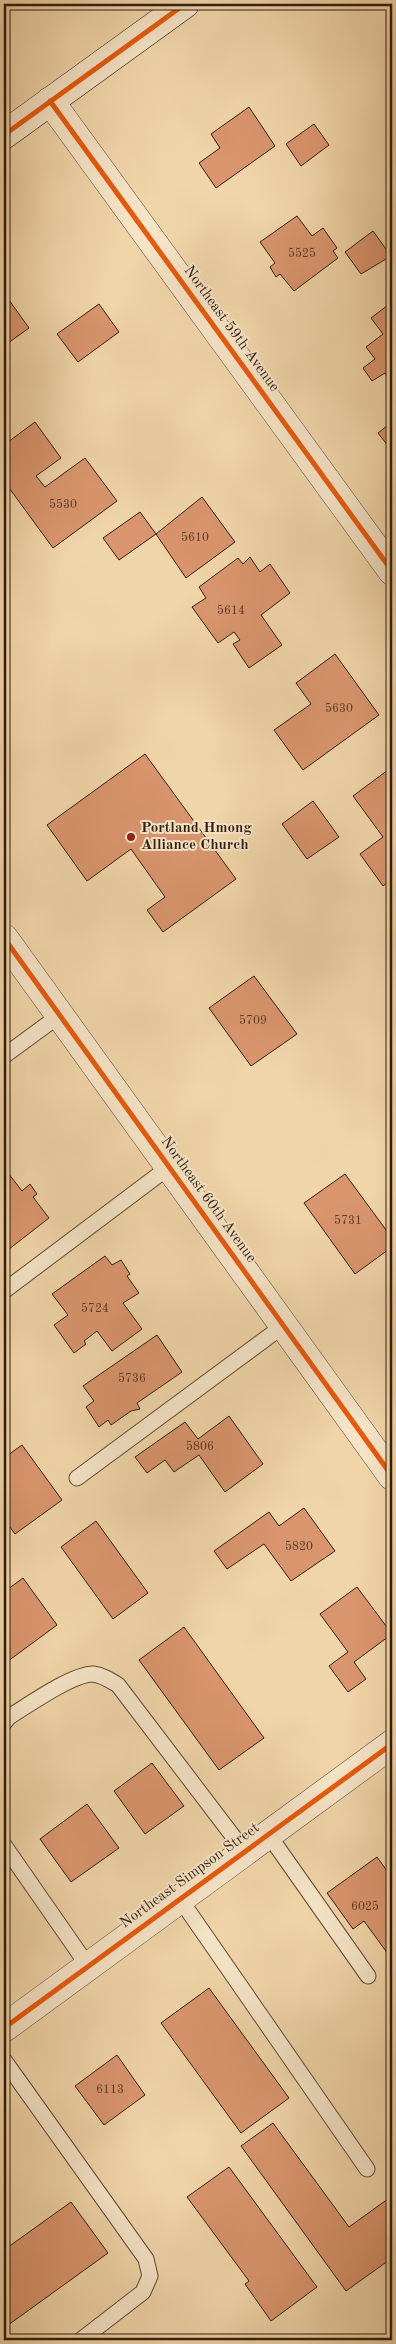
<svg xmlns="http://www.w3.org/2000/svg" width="396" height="2344" font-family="'Old Standard TT',serif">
<rect width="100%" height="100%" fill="#f0d5a9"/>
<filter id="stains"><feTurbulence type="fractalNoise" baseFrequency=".004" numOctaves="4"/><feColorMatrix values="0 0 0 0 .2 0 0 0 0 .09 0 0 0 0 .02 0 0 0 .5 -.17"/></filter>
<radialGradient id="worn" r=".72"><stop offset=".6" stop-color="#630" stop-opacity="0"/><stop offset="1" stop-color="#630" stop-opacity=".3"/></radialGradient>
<!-- building -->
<path fill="#d9956e" stroke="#311c0c" d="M 384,4 L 392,4 L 392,16 Z
M 249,107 L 275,146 L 216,188 L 199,163 L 220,148 L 211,134 Z
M 314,124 L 329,145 L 301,166 L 286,144 Z
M 297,216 L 312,236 L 323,228 L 337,248 L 333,251 L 338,258 L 294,291 L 280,274 L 276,277 L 270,267 L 275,263 L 260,242 Z
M 373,231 L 391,256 L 361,274 L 345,252 Z
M 4,293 L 29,328 L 4,346 Z
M 392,302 L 392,377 L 389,380 L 385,373 L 372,381 L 363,368 L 375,359 L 366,347 L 383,334 L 371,318 Z
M 99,304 L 119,332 L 78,362 L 57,334 Z
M 35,422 L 61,458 L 36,476 L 45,487 L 85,458 L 117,501 L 53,548 L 4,481 L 4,445 Z
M 392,422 L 392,451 L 378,433 Z
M 202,497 L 235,542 L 186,578 L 156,534 Z
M 140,512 L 156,534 L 119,560 L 103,538 Z
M 250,557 L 260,572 L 270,564 L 290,593 L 261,615 L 282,645 L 249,668 L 233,644 L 240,640 L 234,632 L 218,643 L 192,607 L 206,598 L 199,587 L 238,558 L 243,564 Z
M 335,654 L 379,715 L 303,770 L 274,730 L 311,704 L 296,683 Z
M 145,754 L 236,879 L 163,932 L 147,910 L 165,897 L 131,849 L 87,881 L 47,825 Z
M 392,767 L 392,879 L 383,886 L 360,854 L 383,837 L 353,796 Z
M 313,801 L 339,837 L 307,859 L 282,824 Z
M 254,976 L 297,1034 L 251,1066 L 209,1008 Z
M 5,1169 L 22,1191 L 30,1184 L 37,1194 L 33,1197 L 49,1218 L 4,1253 Z
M 345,1174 L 392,1238 L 392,1247 L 355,1274 L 304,1203 Z
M 105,1256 L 112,1265 L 121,1260 L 130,1274 L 127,1276 L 139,1293 L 123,1303 L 142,1329 L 112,1351 L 97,1331 L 84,1341 L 86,1344 L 74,1353 L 54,1325 L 68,1315 L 52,1294 Z
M 157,1335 L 182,1372 L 137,1403 L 140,1409 L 131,1411 L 111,1425 L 108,1420 L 99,1427 L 86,1407 L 94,1401 L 83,1386 Z
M 229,1416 L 263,1464 L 225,1492 L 199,1455 L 174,1472 L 165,1460 L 147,1473 L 135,1457 L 185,1422 L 198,1439 Z
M 22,1445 L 62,1500 L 15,1534 L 4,1519 L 4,1458 Z
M 304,1508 L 335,1551 L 291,1581 L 264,1544 L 227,1569 L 214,1551 L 269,1512 L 279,1526 Z
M 96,1521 L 148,1593 L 113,1619 L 61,1547 Z
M 23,1578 L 57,1625 L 4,1664 L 4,1592 Z
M 357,1587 L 392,1634 L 354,1662 L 366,1679 L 348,1692 L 329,1666 L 348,1652 L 320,1614 Z
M 184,1627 L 264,1738 L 219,1770 L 139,1660 Z
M 152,1763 L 184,1806 L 145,1834 L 114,1791 Z
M 87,1804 L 119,1848 L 71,1882 L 40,1839 Z
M 377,1857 L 392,1878 L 392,1951 L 388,1954 L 364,1921 L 353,1929 L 327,1893 Z
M 209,1988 L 289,2098 L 241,2133 L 161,2023 Z
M 117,2055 L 145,2095 L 104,2125 L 75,2086 Z
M 273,2123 L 349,2227 L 392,2196 L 392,2258 L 346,2291 L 241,2146 Z
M 229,2167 L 317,2287 L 271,2321 L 245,2284 L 249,2281 L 187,2197 Z
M 71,2202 L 108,2253 L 4,2328 L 4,2250 Z"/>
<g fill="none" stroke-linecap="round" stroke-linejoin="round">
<!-- service casing -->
<g stroke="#614a33" stroke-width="17">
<path id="service" d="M 4,1056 L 60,1015
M 4,1291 L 169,1167
M 77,1478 L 283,1326
M 4,1723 L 9,1717 C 27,1706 72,1674 93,1674 C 102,1675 110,1680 118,1685 L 245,1852
M 268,1834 L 368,1976
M 4,1845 L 88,1966
M 180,1899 L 367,2169
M 4,2060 L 146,2259 L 150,2276 L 143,2292 L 81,2340"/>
</g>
<!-- minor casing -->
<g stroke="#614a33" stroke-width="29">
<path id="minor" d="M 50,101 L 392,571
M 4,2028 L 392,1744"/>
</g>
<!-- tertiary casing -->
<g stroke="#614a33" stroke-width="29">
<path id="tertiary" d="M 4,938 L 392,1476"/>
</g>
<!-- secondary casing -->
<g stroke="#311c0c" stroke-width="29">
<path id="secondary" d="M 4,135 L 185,4"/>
</g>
<!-- service -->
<use href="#service" stroke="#f5e4c7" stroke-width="15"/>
<!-- minor -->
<use href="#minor" stroke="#f5e4c7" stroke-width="28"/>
<!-- tertiary -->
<use href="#tertiary" stroke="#f5e4c7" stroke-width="28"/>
<!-- secondary -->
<use href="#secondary" stroke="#f5e4c7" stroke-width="28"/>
<!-- cycleway casing -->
<g stroke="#f5e4c7" stroke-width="8">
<path id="cycleway" d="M 50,101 L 392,571
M 4,135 L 185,4
M 4,938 L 392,1476
M 4,2028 L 392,1744"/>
</g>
<!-- cycleway -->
<use href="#cycleway" stroke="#e8590c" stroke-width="5"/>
</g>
<!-- markers -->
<circle fill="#8f2418" stroke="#f5e4c7" stroke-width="2" cx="131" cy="837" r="5"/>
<g text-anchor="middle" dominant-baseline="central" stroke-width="4" stroke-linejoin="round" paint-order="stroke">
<!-- number labels -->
<g font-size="12" fill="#5b3a24">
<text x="302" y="254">5525</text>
<text x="63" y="505">5530</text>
<text x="195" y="538">5610</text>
<text x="231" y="611">5614</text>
<text x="339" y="709">5630</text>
<text x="253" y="1021">5709</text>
<text x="348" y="1221">5731</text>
<text x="95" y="1309">5724</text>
<text x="132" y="1379">5736</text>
<text x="200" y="1447">5806</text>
<text x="299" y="1547">5820</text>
<text x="365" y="1907">6025</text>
<text x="110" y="2090">6113</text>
</g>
<!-- street labels -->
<g font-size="15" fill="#311c0c" stroke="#f5e4c7">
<text transform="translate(231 329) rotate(54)">Northeast 59th Avenue</text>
<text transform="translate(208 1200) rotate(54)">Northeast 60th Avenue</text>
<text transform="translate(190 1876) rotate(-36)">Northeast Simpson Street</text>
</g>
<!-- poi labels -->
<g font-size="15" font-weight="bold" fill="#311c0c" stroke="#f5e4c7" text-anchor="start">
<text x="141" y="828">Portland Hmong<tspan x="141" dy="17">Alliance Church</tspan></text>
</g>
</g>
<!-- margin -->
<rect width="396" height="2344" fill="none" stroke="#f0d5a9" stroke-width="20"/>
<rect x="5" y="5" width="386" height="2334" fill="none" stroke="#311c0c" stroke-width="2.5"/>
<rect x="10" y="10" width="376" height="2324" fill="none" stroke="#311c0c"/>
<rect width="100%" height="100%" filter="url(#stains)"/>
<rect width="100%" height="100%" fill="url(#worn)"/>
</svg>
